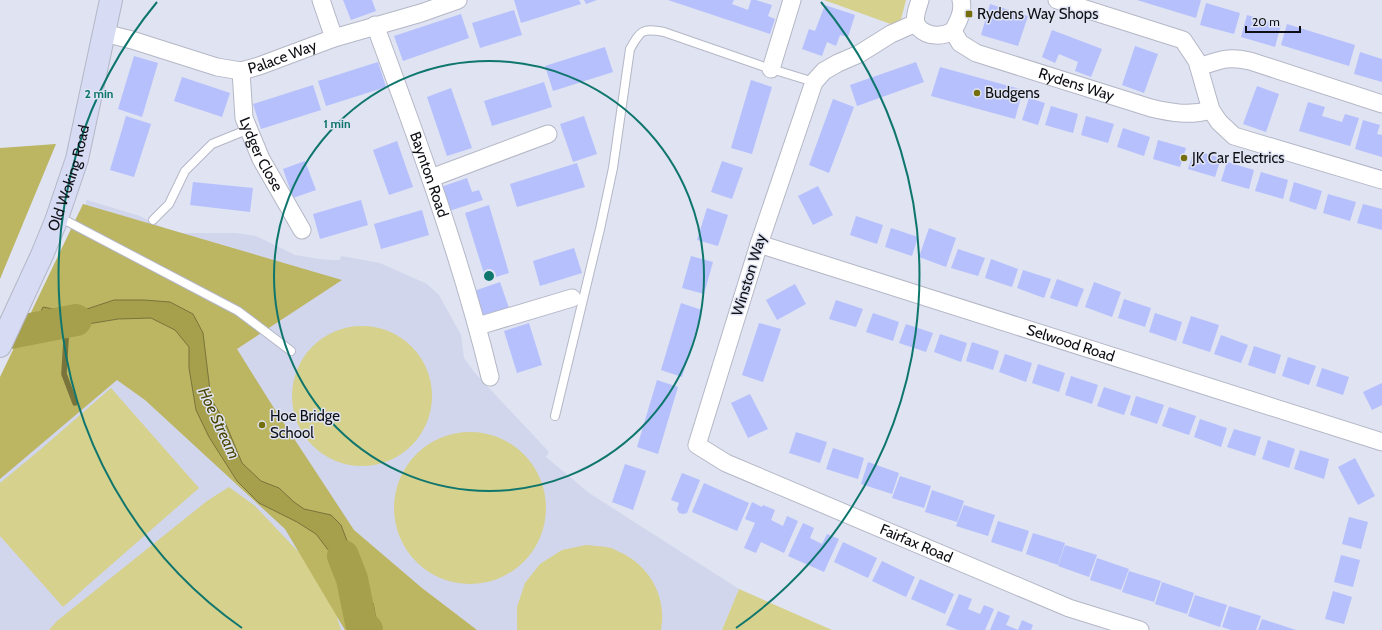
<svg xmlns="http://www.w3.org/2000/svg" width="1382" height="630" font-family="Cabin,sans-serif">
<rect width="100%" height="100%" fill="#dfe3f2"/>
<!-- built -->
<path fill="#d1d6ec" d="M 87,200 L 140,216 L 174,233 L 236,233 L 256,236 L 295,255 L 319,259 L 333,260 L 340,260 L 341,256 L 380,263 L 427,284 L 439,295 L 461,335 L 464,358 L 474,372 L 549,452 L 546,457 L 589,493 L 739,589 L 722,630 L 0,630 L 0,399 L 77,226 Z"/>
<!-- green -->
<path fill="#d6d18c" d="M 824,0 L 906,0 L 899,27 Z
M292 396a70 70 0 1 1 140 0a70 70 0 1 1-140 0Z
M 111,388 L 199,488 L 63,607 L 0,536 L 0,483 L 41,449 Z
M394 508a76 76 0 1 1 152 0a76 76 0 1 1-152 0Z
M 229,487 L 255,506 L 326,581 L 341,630 L 49,630 L 57,621 L 207,501 Z
M 586,545 C 594,546 603,546 611,548 C 615,549 618,552 622,553 C 651,568 667,598 661,630 L 517,630 L 517,607 L 525,583 L 540,564 L 562,550 Z
M 739,589 L 832,630 L 722,630 Z"/>
<!-- forest -->
<path fill="#bcb562" d="M 56,144 L 0,279 L 0,148 Z
M 83,204 L 342,280 L 237,349 L 272,405 L 354,530 L 422,588 L 477,630 L 345,630 L 285,529 L 145,400 L 117,380 L 0,479 L 0,377 Z"/>
<!-- water -->
<path fill="#a69f4c" stroke="#78743b" d="M 114,300 L 144,300 L 170,302 L 193,314 L 203,333 L 211,399 L 225,422 L 242,463 L 261,481 L 279,488 L 294,502 L 304,509 L 331,515 L 341,525 L 368,596 L 347,600 L 347,590 L 329,551 L 316,534 L 297,522 L 259,503 L 237,481 L 209,437 L 196,410 L 189,368 L 189,347 L 175,330 L 151,318 L 118,319 L 76,326 L 29,338 L 43,307 L 69,312 L 87,309 Z
M 373,603 L 378,630 L 355,630 L 348,609 Z"/>
<g fill="none" stroke-linecap="round" stroke-linejoin="round">
<!-- stream -->
<path stroke="#78743b" stroke-width="5.5" d="M 67,322 L 64,374 L 75,403"/>
<!-- river -->
<path stroke="#a69f4c" stroke-width="32" d="M 0,335 L 76,320
M 343,556 L 352,579 L 361,623 L 367,630"/>
</g>
<!-- building -->
<path fill="#b5c0fc" d="M 343,0 L 372,0 L 376,11 L 351,20 Z
M 514,0 L 579,0 L 581,4 L 521,23 Z
M 584,0 L 597,0 L 586,4 Z
M 668,0 L 734,0 L 732,4 L 748,10 L 751,0 L 756,0 L 772,5 L 768,16 L 775,19 L 770,34 Z
M 1137,0 L 1201,0 L 1196,18 Z
M 1206,3 L 1240,13 L 1234,34 L 1200,25 Z
M 990,4 L 1028,16 L 1018,46 L 981,35 Z
M 825,5 L 855,15 L 848,37 L 840,35 L 836,46 L 827,42 L 822,56 L 802,49 L 809,29 L 815,31 Z
M 514,10 L 522,35 L 480,48 L 472,23 Z
M 461,14 L 469,38 L 403,61 L 394,36 Z
M 1247,15 L 1281,25 L 1275,47 L 1241,37 Z
M 1287,24 L 1355,45 L 1349,66 L 1281,45 Z
M 1052,30 L 1102,49 L 1091,77 L 1075,71 L 1078,62 L 1059,54 L 1055,63 L 1042,57 Z
M 1135,46 L 1158,54 L 1144,93 L 1122,85 Z
M 605,47 L 613,72 L 553,91 L 545,66 Z
M 1360,52 L 1382,59 L 1382,82 L 1354,74 Z
M 134,56 L 158,63 L 142,117 L 118,109 Z
M 378,62 L 386,87 L 326,106 L 318,81 Z
M 916,62 L 924,82 L 857,106 L 850,85 Z
M 940,67 L 1023,90 L 1015,119 L 931,96 Z
M 182,77 L 230,93 L 222,117 L 174,101 Z
M 751,80 L 772,87 L 752,154 L 731,148 Z
M 544,82 L 552,107 L 492,126 L 484,101 Z
M 313,85 L 321,110 L 261,129 L 253,104 Z
M 1257,86 L 1279,94 L 1266,132 L 1243,124 Z
M 451,88 L 472,148 L 447,156 L 427,97 Z
M 1029,98 L 1045,103 L 1038,125 L 1022,120 Z
M 833,99 L 854,107 L 829,173 L 809,165 Z
M 1308,102 L 1325,107 L 1322,116 L 1342,122 L 1345,114 L 1359,118 L 1350,146 L 1299,131 Z
M 1051,106 L 1078,114 L 1073,133 L 1045,125 Z
M 126,116 L 151,124 L 134,177 L 110,170 Z
M 584,116 L 597,154 L 573,162 L 560,124 Z
M 1086,116 L 1114,124 L 1108,143 L 1081,135 Z
M 1363,120 L 1380,125 L 1377,134 L 1382,135 L 1382,157 L 1355,149 Z
M 1123,128 L 1150,137 L 1144,156 L 1117,147 Z
M 1158,140 L 1186,148 L 1180,167 L 1153,159 Z
M 397,141 L 413,187 L 389,195 L 373,150 Z
M 1194,150 L 1221,158 L 1215,177 L 1188,169 Z
M 305,161 L 316,190 L 293,198 L 283,169 Z
M 722,161 L 743,168 L 732,199 L 711,192 Z
M 1227,162 L 1254,170 L 1249,189 L 1221,181 Z
M 577,163 L 585,187 L 517,207 L 510,184 Z
M 1261,172 L 1288,180 L 1283,199 L 1255,191 Z
M 467,178 L 472,192 L 479,190 L 483,200 L 449,211 L 441,187 Z
M 193,182 L 253,188 L 250,212 L 190,205 Z
M 1294,182 L 1322,191 L 1316,210 L 1289,201 Z
M 818,186 L 833,215 L 813,225 L 798,196 Z
M 1328,194 L 1356,202 L 1350,221 L 1323,213 Z
M 361,200 L 368,225 L 320,239 L 313,214 Z
M 1363,204 L 1382,209 L 1382,230 L 1357,223 Z
M 489,205 L 509,273 L 486,280 L 465,213 Z
M 707,208 L 728,215 L 718,246 L 697,240 Z
M 422,210 L 429,235 L 381,249 L 374,224 Z
M 856,216 L 883,225 L 877,244 L 850,235 Z
M 891,228 L 918,237 L 912,256 L 885,247 Z
M 929,228 L 956,238 L 946,267 L 919,257 Z
M 574,248 L 582,273 L 540,286 L 533,261 Z
M 958,249 L 985,258 L 978,276 L 951,268 Z
M 691,256 L 713,262 L 704,294 L 682,288 Z
M 991,259 L 1018,269 L 1012,287 L 985,278 Z
M 1023,270 L 1051,279 L 1044,298 L 1017,288 Z
M 1057,279 L 1084,289 L 1077,307 L 1050,298 Z
M 500,282 L 509,308 L 482,317 L 474,291 Z
M 1094,282 L 1121,292 L 1112,317 L 1085,307 Z
M 795,284 L 806,304 L 777,320 L 766,300 Z
M 1124,299 L 1151,308 L 1145,327 L 1118,318 Z
M 836,300 L 863,309 L 856,327 L 829,319 Z
M 681,303 L 702,310 L 682,377 L 661,370 Z
M 873,313 L 899,322 L 893,341 L 866,332 Z
M 1155,313 L 1182,322 L 1176,341 L 1149,332 Z
M 1191,316 L 1219,325 L 1210,352 L 1182,343 Z
M 529,323 L 542,365 L 517,373 L 504,331 Z
M 759,323 L 781,329 L 763,382 L 742,375 Z
M 906,324 L 933,333 L 926,352 L 899,343 Z
M 940,334 L 967,343 L 961,362 L 934,352 Z
M 1221,335 L 1248,345 L 1241,363 L 1214,354 Z
M 972,342 L 999,351 L 993,370 L 966,361 Z
M 1254,346 L 1281,355 L 1275,374 L 1248,365 Z
M 1005,354 L 1032,363 L 1026,382 L 999,372 Z
M 1288,357 L 1316,366 L 1309,385 L 1282,376 Z
M 1038,364 L 1065,373 L 1059,392 L 1032,383 Z
M 1322,368 L 1349,377 L 1343,395 L 1316,386 Z
M 1071,376 L 1098,385 L 1092,404 L 1065,395 Z
M 657,380 L 678,387 L 658,454 L 637,447 Z
M 1382,383 L 1382,405 L 1372,410 L 1363,392 Z
M 1104,387 L 1131,396 L 1124,415 L 1097,406 Z
M 750,394 L 768,429 L 748,438 L 731,403 Z
M 1136,396 L 1164,405 L 1157,424 L 1130,415 Z
M 1169,407 L 1196,416 L 1189,435 L 1162,426 Z
M 1200,419 L 1227,428 L 1221,447 L 1194,437 Z
M 1234,429 L 1261,437 L 1255,456 L 1227,447 Z
M 796,432 L 827,442 L 820,463 L 789,453 Z
M 1268,440 L 1295,449 L 1289,468 L 1262,459 Z
M 833,448 L 864,458 L 858,479 L 826,469 Z
M 1300,450 L 1329,459 L 1324,479 L 1294,469 Z
M 1355,458 L 1375,496 L 1358,505 L 1338,467 Z
M 868,462 L 899,473 L 892,494 L 861,484 Z
M 625,464 L 646,471 L 633,510 L 612,502 Z
M 682,473 L 700,480 L 687,513 L 683,514 L 679,513 L 677,509 L 679,503 L 671,500 Z
M 900,476 L 931,486 L 924,508 L 892,498 Z
M 704,483 L 749,503 L 737,531 L 692,512 Z
M 932,490 L 964,501 L 957,522 L 925,512 Z
M 752,502 L 762,507 L 763,505 L 775,510 L 771,520 L 783,526 L 787,516 L 798,521 L 784,553 L 761,542 L 756,553 L 744,548 L 755,523 L 745,519 Z
M 964,505 L 995,515 L 988,536 L 956,526 Z
M 1349,517 L 1368,522 L 1361,549 L 1342,544 Z
M 998,521 L 1029,531 L 1022,552 L 991,542 Z
M 803,523 L 814,528 L 810,538 L 822,544 L 827,534 L 839,539 L 824,572 L 788,556 Z
M 1033,533 L 1065,543 L 1058,565 L 1026,554 Z
M 843,542 L 877,558 L 868,578 L 834,562 Z
M 1065,545 L 1097,555 L 1089,577 L 1058,566 Z
M 1341,555 L 1360,560 L 1353,587 L 1334,582 Z
M 1097,558 L 1129,569 L 1121,590 L 1090,580 Z
M 882,561 L 915,577 L 906,597 L 872,581 Z
M 1129,571 L 1161,581 L 1154,602 L 1122,592 Z
M 920,579 L 954,594 L 945,614 L 911,599 Z
M 1162,582 L 1194,593 L 1187,614 L 1155,604 Z
M 1333,591 L 1352,597 L 1344,624 L 1325,619 Z
M 959,594 L 972,599 L 968,609 L 980,614 L 984,605 L 994,609 L 985,630 L 958,630 L 946,625 Z
M 1195,595 L 1227,605 L 1220,627 L 1188,616 Z
M 1229,606 L 1261,616 L 1256,630 L 1231,630 L 1222,627 Z
M 998,611 L 1010,616 L 1006,625 L 1018,630 L 1022,620 L 1033,625 L 1031,630 L 990,630 Z
M 1262,619 L 1296,630 L 1258,630 Z"/>
<g fill="none" stroke-linecap="round" stroke-linejoin="round">
<!-- lane casing -->
<g stroke="#b4b7c6" stroke-width="10">
<path id="lane" d="M 59,217 L 238,311 L 291,351
M 153,220 L 169,204 L 185,171 L 212,144 L 249,129
M 555,416 L 600,229 L 613,168 L 630,49 C 641,30 642,28 664,32 L 762,66 L 814,82"/>
</g>
<!-- street casing -->
<g stroke="#b4b7c6" stroke-width="19">
<g id="street">
<path d="M 321,0 L 334,38"/>
<path d="M 920,0 C 918,7 914,16 916,23 C 916,25 918,26 919,28 C 928,37 942,37 953,31 C 958,22 964,11 961,0"/>
<path d="M 1057,0 L 1183,40 L 1197,61 L 1211,110 L 1219,122 L 1234,136 L 1382,180"/>
<path id="s1" d="M 916,23 L 891,34 L 859,54 L 838,63 L 824,71 L 814,82 L 759,244 L 697,445 L 726,463 L 1069,608 L 1140,630"/>
<path id="s2" d="M 375,25 C 418,141 461,257 490,377"/>
<path id="s3" d="M 953,31 L 960,43 L 976,53 L 1151,108 C 1172,113 1190,116 1211,110"/>
<path id="s4" d="M 104,33 L 132,40 L 217,67 L 241,71 L 259,66 L 334,38 L 421,13 L 458,0"/>
<path d="M 1199,67 C 1220,60 1227,56 1250,61 L 1382,104"/>
<path d="M 771,69 L 792,0"/>
<path id="s5" d="M 241,71 L 244,118 L 261,159 L 302,230"/>
<path d="M 431,178 L 548,134"/>
<path id="s6" d="M 759,244 L 1382,442"/>
<path d="M 478,326 L 572,298"/>
</g>
</g>
<!-- secondary casing -->
<g stroke="#b4b7c6" stroke-width="24">
<g id="secondary">
<path id="s7" d="M 0,346 L 42,255 L 56,221 L 77,159 L 111,0"/>
</g>
</g>
<!-- lane -->
<use href="#lane" stroke="#fff" stroke-width="8"/>
<!-- street -->
<use href="#street" stroke="#fff" stroke-width="17"/>
<!-- secondary -->
<use href="#secondary" stroke="#d7dbf4" stroke-width="22"/>
</g>
<!-- distance rings -->
<g fill="none" stroke="#0f766e" stroke-width="2">
<circle cx="489" cy="276" r="215"/>
<path d="M242 628A430 430 0 0 1 157 2M821 2A430 430 0 0 1 736 628"/>
</g>
<!-- markers -->
<g fill="#756e0c" stroke="#dfe3f2" stroke-width="1.5">
<rect x="965" y="10" width="8" height="8" rx="2"/>
<circle cx="977" cy="93" r="4"/>
<circle cx="1184" cy="158" r="4"/>
<circle cx="262" cy="425" r="4"/>
</g>
<g text-anchor="middle" dominant-baseline="central" stroke-width="3" stroke-linejoin="round" paint-order="stroke">
<!-- poi labels -->
<g font-size="15" fill="#0e0f14" stroke="#dfe3f2" text-anchor="start">
<text x="977" y="14">Rydens Way Shops</text>
<text x="985" y="93">Budgens</text>
<text x="1192" y="158">JK Car Electrics</text>
<text x="270" y="416">Hoe Bridge<tspan x="270" dy="17">School</tspan></text>
</g>
<!-- street labels -->
<g font-size="15" fill="#0e0f14" stroke="#dfe3f2">
<text stroke="none"><textPath href="#s4" startOffset="186">Palace Way</textPath></text>
<text stroke="none"><textPath href="#s3" startOffset="138">Rydens Way</textPath></text>
<text stroke="none"><textPath href="#s5" startOffset="87">Lydger Close</textPath></text>
<text stroke="none"><textPath href="#s2" startOffset="159">Baynton Road</textPath></text>
<text stroke="none"><textPath href="#s7" startOffset="182">Old Woking Road</textPath></text>
<text transform="translate(749 275) rotate(-73)">Winston Way</text>
<text stroke="none"><textPath href="#s6" startOffset="327">Selwood Road</textPath></text>
<text stroke="none"><textPath href="#s1" startOffset="741">Fairfax Road</textPath></text>
</g>
<!-- water labels -->
<g font-size="16" font-style="italic" fill="#4a4500" stroke="#dfe3f2">
<text transform="translate(219 423) rotate(65)">Hoe Stream</text>
</g>
</g>
<circle cx="489" cy="276" r="6" fill="#0f766e" stroke="#dfe3f2" stroke-width="2"/>
<g font-size="12" text-anchor="middle" font-weight="bold" fill="#0f766e" stroke="#dfe3f2" stroke-width="3" stroke-linejoin="round" paint-order="stroke">
<text x="99" y="98">2 min</text>
<text x="337" y="128">1 min</text>
</g>
<!-- scale -->
<path d="M1246 26v6h54v-6" fill="none" stroke="#0e0f14" stroke-width="2"/>
<text x="1252" y="26" font-size="12" fill="#0e0f14" stroke="#dfe3f2" stroke-width="3" paint-order="stroke">20 m</text>
</svg>
